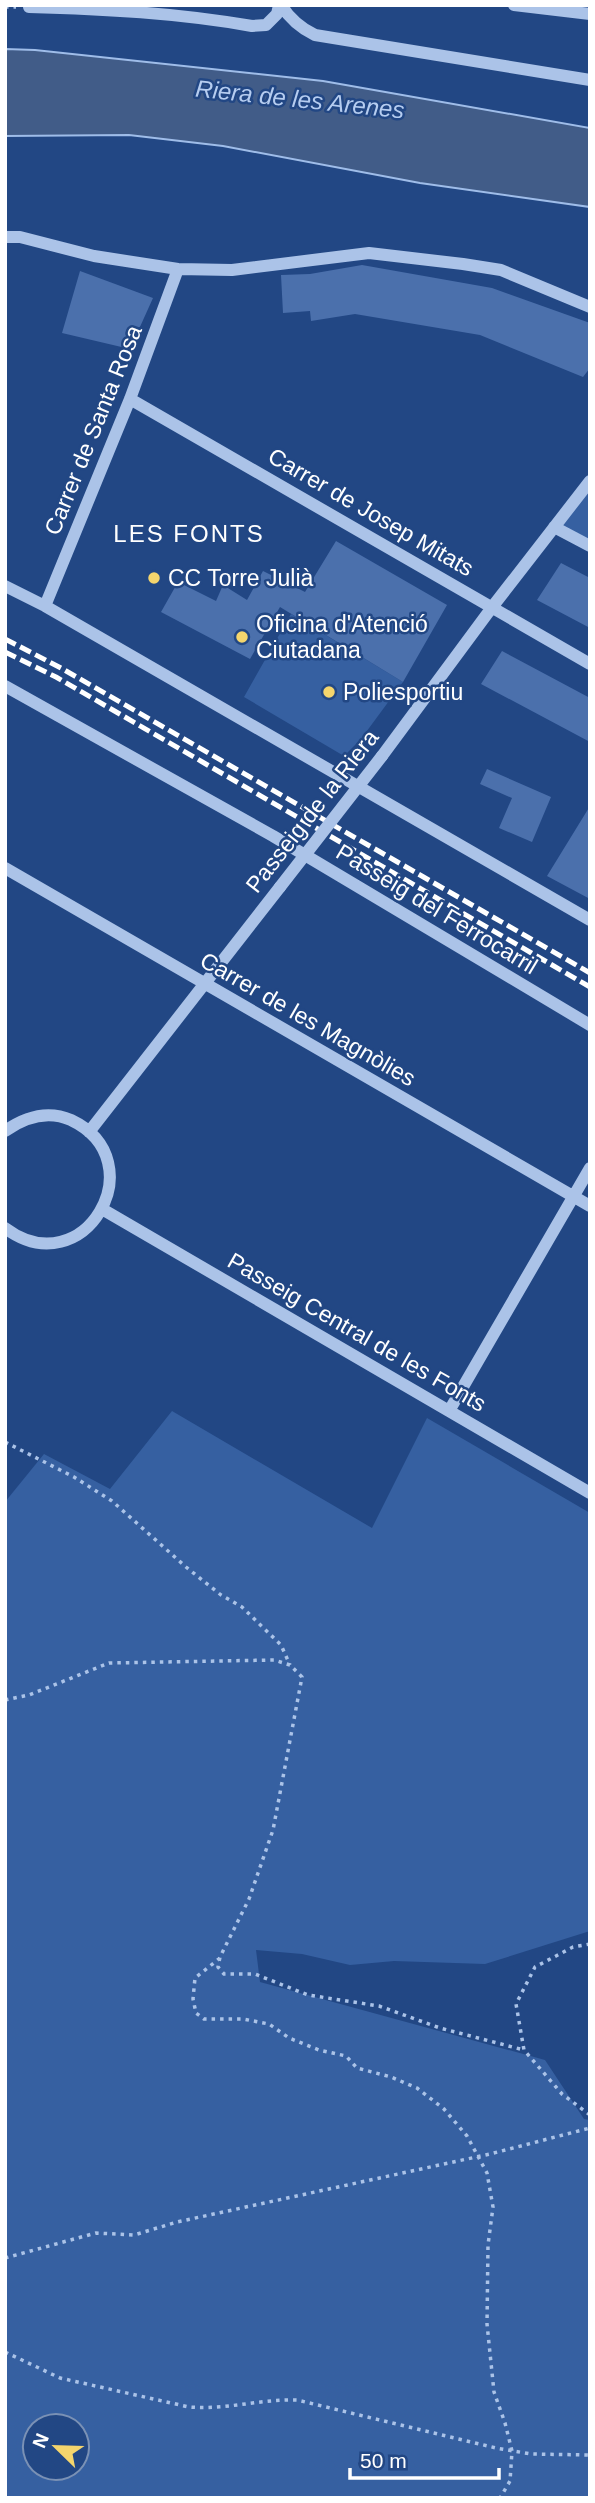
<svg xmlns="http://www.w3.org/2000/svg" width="595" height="2503" font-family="Helvetica,sans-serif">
<rect width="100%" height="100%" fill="#224784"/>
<!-- green -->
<path fill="#3660a1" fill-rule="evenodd" d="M 590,481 L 590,546 L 554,527 Z
M 291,614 L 403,682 L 361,739 L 344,756 L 244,697 Z
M 172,1411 L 372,1528 L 427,1418 L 590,1513 L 590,1931 L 485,1964 L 394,1961 L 350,1965 L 302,1954 L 256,1950 L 260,1982 L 545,2060 L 584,2119 L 590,2120 L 590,2498 L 5,2498 L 5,1502 L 44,1454 L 110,1489 ZM 35,2426 L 77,2426 L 77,2468 L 35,2468 Z"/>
<!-- water -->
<path fill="#415c88" stroke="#9fbde9" stroke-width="2" d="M 5,49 L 35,50 L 323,81 L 590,128 L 590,207 L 420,183 L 223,146 L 129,135 L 5,136 Z"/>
<!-- building -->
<path fill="#4b70ac" d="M 362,265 L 492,288 L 590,323 L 590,368 L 583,377 L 480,335 L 355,314 L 311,321 L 310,311 L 283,313 L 281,275 L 310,274 Z
M 80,271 L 153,298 L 130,349 L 62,333 Z
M 336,541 L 447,605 L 403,682 L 280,607 L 250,659 L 161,612 L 178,582 L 216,601 L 223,585 L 247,600 L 263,571 L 305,592 Z
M 561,563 L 590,578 L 590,628 L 537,600 Z
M 502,651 L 590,698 L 590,742 L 481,684 Z
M 487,769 L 551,797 L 532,842 L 499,828 L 512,798 L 480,784 Z
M 590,806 L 590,899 L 547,876 Z"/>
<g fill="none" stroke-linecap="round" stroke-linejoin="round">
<!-- path -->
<path stroke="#abc3e8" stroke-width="3.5" stroke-dasharray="3.5 5" stroke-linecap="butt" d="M 5,7 L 16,7
M 5,1442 L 74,1477 L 112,1501 L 186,1567 L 221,1595 L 242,1607 L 281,1645 L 290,1665
M 5,1700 L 29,1695 L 109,1663 L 274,1660 L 290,1665 L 302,1677 L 273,1830 L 249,1899 L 220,1957 L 218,1967 L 224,1974 L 255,1974 L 308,1995 L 379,2006 L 440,2028 L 524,2050
M 590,1944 L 573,1947 L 535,1967 L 516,2004 L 524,2050 L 562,2094 L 590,2115
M 220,1958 L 195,1978 L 193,1999 L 196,2013 L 204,2019 L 243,2019 L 269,2024 L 289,2038 L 319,2050 L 346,2056 L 357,2068 L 391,2077 L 417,2088 L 444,2109 L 467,2136 L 487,2173 L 493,2207 L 488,2245 L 487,2324 L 494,2392 L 505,2423 L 512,2451 L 510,2481 L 500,2498
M 5,2258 L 96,2233 L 134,2235 L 177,2222 L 490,2154 L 590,2128
M 5,2352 L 60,2378 L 189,2407 C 226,2410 260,2399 297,2400 L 496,2448 L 531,2454 L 590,2455"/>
<!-- minor -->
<path stroke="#abc3e8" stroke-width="12" d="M 281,5 C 290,19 300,28 315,35 L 590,80
M 514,5 L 590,14
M 29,7 C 104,9 178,13 252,26 L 266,25 L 277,14 L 279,5
M 5,237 L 20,237 L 94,256 L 178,269 L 232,270 L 369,253 L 463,264 L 501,270 L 590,307
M 130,399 L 590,664
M 554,527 L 590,546
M 5,586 L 45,606 L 590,920
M 45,606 L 130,399 L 178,269
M 5,686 L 273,836 L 590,1025
M 382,756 L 493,606 L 590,481
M 5,868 L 590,1206
M 5,1131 C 25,1117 48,1110 71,1120 C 157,1161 84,1287 5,1228
M 89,1132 L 280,887
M 102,1209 L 590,1493
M 449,1411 L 590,1168"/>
<!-- rail -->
<path stroke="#fff" stroke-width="5" stroke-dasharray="12 5" stroke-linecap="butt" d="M 5,639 L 61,668 L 590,973
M 5,652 L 56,677 L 590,987"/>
<!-- minor-bridge -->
<path stroke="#abc3e8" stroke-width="12" d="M 280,887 L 382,756"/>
</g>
<!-- markers -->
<g fill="#f4d56d" stroke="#224784" stroke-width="2.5">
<circle cx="154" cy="578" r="7"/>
<circle cx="242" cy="637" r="7"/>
<circle cx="329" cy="692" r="7"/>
</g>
<g text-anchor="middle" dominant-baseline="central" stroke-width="5" stroke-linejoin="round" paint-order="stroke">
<!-- street labels -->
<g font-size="23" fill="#fff" stroke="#224784">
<text transform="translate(93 430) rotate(-68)">Carrer de Santa Rosa</text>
<text transform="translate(371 512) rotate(30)">Carrer de Josep Mitats</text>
<text transform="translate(312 811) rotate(-52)">Passeig de la Riera</text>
<text transform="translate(437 909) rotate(31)">Passeig del Ferrocarril</text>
<text transform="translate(308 1019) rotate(30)">Carrer de les Magnòlies</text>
<text transform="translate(357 1332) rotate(30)">Passeig Central de les Fonts</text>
</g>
<!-- poi labels -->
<g font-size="23" fill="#fff" stroke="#224784" text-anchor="start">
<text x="168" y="578">CC Torre Julià</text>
<text x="256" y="624">Oficina d'Atenció<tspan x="256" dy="26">Ciutadana</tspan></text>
<text x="343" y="692">Poliesportiu</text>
</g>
<!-- water labels -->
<g font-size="24" font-style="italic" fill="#b6cdf0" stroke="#224784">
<text transform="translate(300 99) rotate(6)">Riera de les Arenes</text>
</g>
<!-- neighbourhood labels -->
<g font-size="24" letter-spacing="2" fill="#fff" stroke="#224784">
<text x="189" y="533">LES FONTS</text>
</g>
</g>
<!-- border -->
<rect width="595" height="2503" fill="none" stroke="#ffffff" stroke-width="14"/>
<!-- north arrow -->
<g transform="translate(56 2447) rotate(293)"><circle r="33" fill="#224784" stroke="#7a91b5" stroke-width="2"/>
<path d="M0-5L12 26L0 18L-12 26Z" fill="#f4d56d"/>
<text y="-10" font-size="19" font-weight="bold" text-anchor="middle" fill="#ffffff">N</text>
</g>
<!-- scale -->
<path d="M350 2468v10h149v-10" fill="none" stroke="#ffffff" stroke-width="3.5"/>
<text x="360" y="2468" font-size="21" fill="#ffffff" stroke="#224784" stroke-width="5" paint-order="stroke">50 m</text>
</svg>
